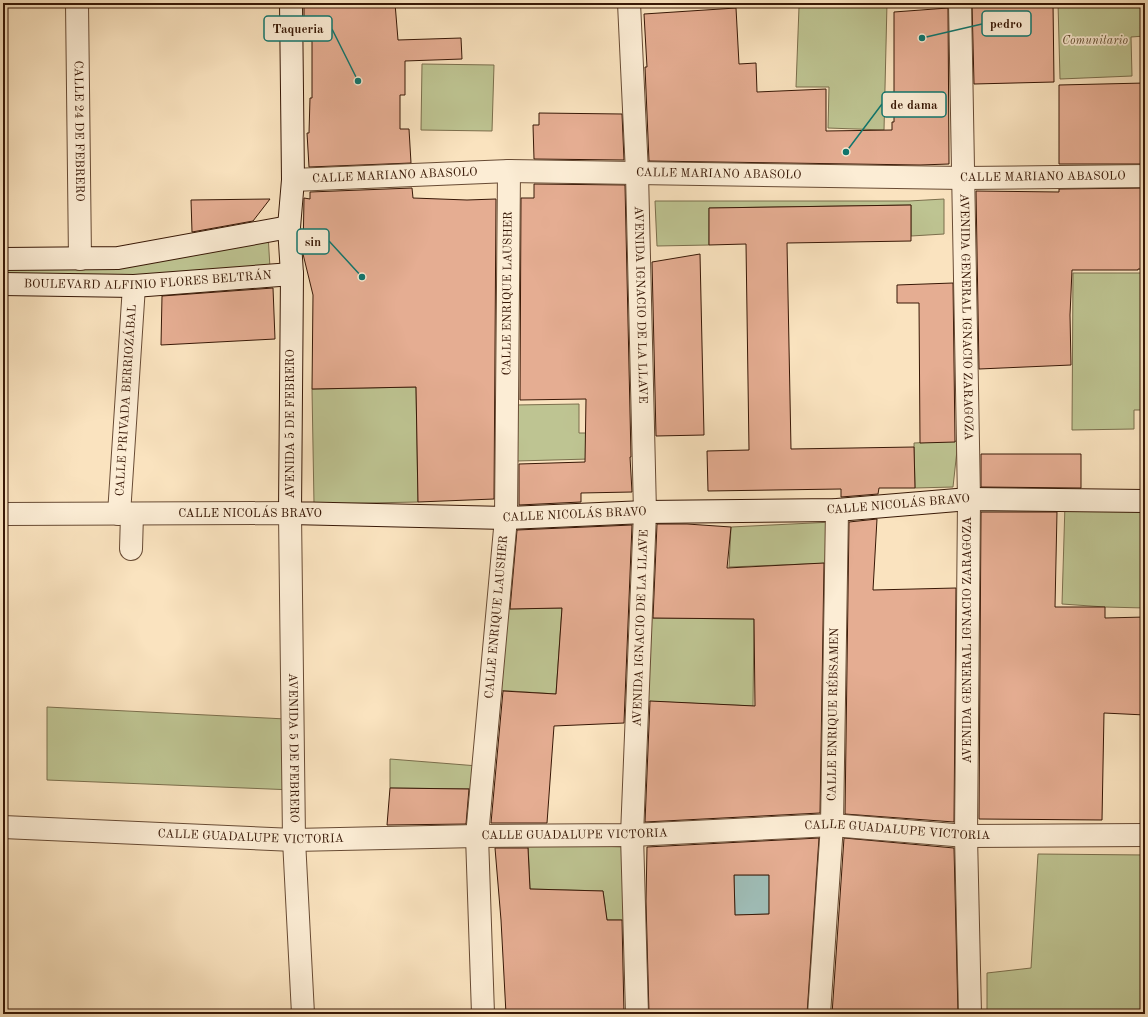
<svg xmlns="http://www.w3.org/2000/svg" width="1148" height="1017" font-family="'Old Standard TT',serif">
<rect width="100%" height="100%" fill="#fae3bf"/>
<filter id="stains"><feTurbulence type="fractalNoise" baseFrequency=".005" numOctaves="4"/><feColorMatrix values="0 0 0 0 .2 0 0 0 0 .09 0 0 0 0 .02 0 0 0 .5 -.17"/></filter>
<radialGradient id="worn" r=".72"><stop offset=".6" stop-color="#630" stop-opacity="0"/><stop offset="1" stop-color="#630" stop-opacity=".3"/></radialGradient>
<!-- green -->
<path fill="#bec492" stroke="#7b6e4c" d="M 783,3 L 887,3 L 884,130 L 828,128 L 829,87 L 796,87 L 799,7 L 782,7 Z
M 1058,3 L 1145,3 L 1145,36 L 1131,37 L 1132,76 L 1060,79 Z
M 422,64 L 494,65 L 492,131 L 421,130 Z
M 944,199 L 944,234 L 911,236 L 911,205 L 709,208 L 709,245 L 657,246 L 655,201 L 909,201 Z
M 268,234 L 270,268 L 145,279 L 3,279 L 3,265 Z
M 1073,273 L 1145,273 L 1145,410 L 1134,410 L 1134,429 L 1072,430 Z
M 416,387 L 418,502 L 314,504 L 312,389 Z
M 579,404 L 579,433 L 588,433 L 589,459 L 517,461 L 515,405 Z
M 958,441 L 953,487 L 915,488 L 914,443 Z
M 1065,504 L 1145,506 L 1145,608 L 1105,607 L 1062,604 Z
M 833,522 L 833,563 L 729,567 L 731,527 Z
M 562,608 L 556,694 L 495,690 L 503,609 Z
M 648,618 L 754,619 L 753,706 L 643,701 Z
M 47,707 L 286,719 L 294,790 L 47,780 Z
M 390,759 L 478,766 L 476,789 L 390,788 Z
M 528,843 L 624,847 L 629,920 L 607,920 L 603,891 L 530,889 Z
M 1038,854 L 1145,855 L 1145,1014 L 987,1014 L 987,973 L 1031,968 Z"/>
<!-- water -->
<path fill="#9fbdb7" stroke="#767b70" d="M 734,875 L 769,875 L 769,914 L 735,915 Z"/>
<!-- building -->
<path fill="#e5ad92" stroke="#381806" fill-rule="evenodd" d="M 304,3 L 395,3 L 398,40 L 461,38 L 462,59 L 405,61 L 405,95 L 400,95 L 400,129 L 409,129 L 411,163 L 309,167 L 307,133 L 309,133 L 310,98 L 312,98 L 312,41 L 304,41 Z
M 972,3 L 1053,3 L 1054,82 L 974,84 Z
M 736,8 L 739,64 L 756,63 L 757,92 L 826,89 L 826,131 L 892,130 L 892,122 L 894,122 L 894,12 L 948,8 L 949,164 L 920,165 L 649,161 L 645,67 L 647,67 L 644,14 Z
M 1145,83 L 1145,164 L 1059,164 L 1059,85 Z
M 539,113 L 622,114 L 624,160 L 534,159 L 533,125 L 539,125 Z
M 534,184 L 625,185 L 631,457 L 630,457 L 632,492 L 581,493 L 581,502 L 519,505 L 519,464 L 585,462 L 586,399 L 520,400 L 521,198 L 534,198 Z
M 412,188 L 413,198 L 467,200 L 496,199 L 494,499 L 418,502 L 416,387 L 312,389 L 313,295 L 303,254 L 304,198 L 310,199 L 310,192 Z
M 1145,188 L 1145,269 L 1138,269 L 1138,270 L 1072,270 L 1070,315 L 1071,365 L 979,369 L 976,191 L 1059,192 L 1059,189 Z
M 270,199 L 253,221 L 192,232 L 191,200 Z
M 911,205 L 911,241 L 787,243 L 791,449 L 914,447 L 915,488 L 879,488 L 878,494 L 841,497 L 841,489 L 708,491 L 707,451 L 749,450 L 746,244 L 709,245 L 709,208 Z
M 700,254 L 704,435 L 656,436 L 652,262 Z
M 953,283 L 955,442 L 920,443 L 919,303 L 897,303 L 897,285 Z
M 273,288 L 275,339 L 161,345 L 162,296 Z
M 981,454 L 1081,454 L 1081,488 L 981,487 Z
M 981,512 L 1057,512 L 1055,607 L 1105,607 L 1105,618 L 1145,617 L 1145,715 L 1104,713 L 1102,820 L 979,819 Z
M 877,519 L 873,590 L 956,588 L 954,822 L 845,814 L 849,522 Z
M 657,524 L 687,524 L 731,527 L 727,568 L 824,563 L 820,813 L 645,822 L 650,701 L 755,706 L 754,619 L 653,618 Z
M 632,525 L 624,723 L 554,726 L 547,823 L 491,823 L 503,691 L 556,694 L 562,608 L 510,609 L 517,530 Z
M 390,788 L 469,789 L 466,824 L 387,825 Z
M 819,838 L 807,1014 L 649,1014 L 646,901 L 647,847 ZM 734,875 L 769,875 L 769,914 L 735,915 Z
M 844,838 L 954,848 L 958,1014 L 832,1014 Z
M 495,848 L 528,848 L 530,889 L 603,891 L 607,920 L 622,920 L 624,1014 L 506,1014 L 501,920 Z"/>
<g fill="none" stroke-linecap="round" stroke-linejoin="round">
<!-- street casing -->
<g stroke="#684b34" stroke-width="24">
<g id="street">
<path id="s1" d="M 77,3 L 80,259"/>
<path id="s2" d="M 629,3 L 637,173 L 645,512 L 632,835 L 637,1014"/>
<path id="s3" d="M 960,3 L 969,499 L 966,836 L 970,1014"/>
<path id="s4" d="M 293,180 L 509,171 L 963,178 L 1145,176"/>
<path id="s5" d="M 3,514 L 290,513 L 294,840 L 303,1014"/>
<path id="s6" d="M 119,514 L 134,286"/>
<path d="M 131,549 L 132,514"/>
<path id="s7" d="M 3,827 L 294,840 L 477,836 L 632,835 L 832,825 L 966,836 L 1145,835"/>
<path id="s8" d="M 483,1014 L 477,836 L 506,518 L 509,171"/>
<path id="s9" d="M 819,1014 L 832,825 L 837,510"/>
</g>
</g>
<!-- secondary casing -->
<g stroke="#381806" stroke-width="24">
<g id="secondary">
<path id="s10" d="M 291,3 L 293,180 L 289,227 L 292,274 L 290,513 L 506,518 L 645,512 L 837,510 L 969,499 L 1145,501"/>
<path d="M 3,259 L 118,258 L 289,227"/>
<path id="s11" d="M 3,284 L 134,286 L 292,274"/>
</g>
</g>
<!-- street -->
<use href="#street" stroke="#fcedd5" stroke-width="22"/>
<!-- secondary -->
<use href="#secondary" stroke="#fcedd5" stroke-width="22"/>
</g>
<g text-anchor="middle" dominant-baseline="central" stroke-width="3.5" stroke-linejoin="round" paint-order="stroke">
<!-- park labels -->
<g font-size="12" font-style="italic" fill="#604c30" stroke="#fcedd5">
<text x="1095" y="41">Comunitario</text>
</g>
<!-- street labels -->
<g font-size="12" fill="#381806" stroke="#fcedd5">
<text stroke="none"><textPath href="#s1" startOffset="128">CALLE 24 DE FEBRERO</textPath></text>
<text stroke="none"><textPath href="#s4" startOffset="426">CALLE MARIANO ABASOLO</textPath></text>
<text stroke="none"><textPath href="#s4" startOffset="102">CALLE MARIANO ABASOLO</textPath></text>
<text stroke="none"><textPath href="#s4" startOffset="750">CALLE MARIANO ABASOLO</textPath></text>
<text stroke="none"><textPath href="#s11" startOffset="145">BOULEVARD ALFINIO FLORES BELTRÁN</textPath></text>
<text stroke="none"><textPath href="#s8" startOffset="722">CALLE ENRIQUE LAUSHER</textPath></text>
<text stroke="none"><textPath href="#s2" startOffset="302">AVENIDA IGNACIO DE LA LLAVE</textPath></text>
<text stroke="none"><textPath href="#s3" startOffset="314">AVENIDA GENERAL IGNACIO ZARAGOZA</textPath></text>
<text stroke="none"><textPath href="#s6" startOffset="114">CALLE PRIVADA BERRIOZÁBAL</textPath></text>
<text transform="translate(291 424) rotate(-90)">AVENIDA 5 DE FEBRERO</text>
<text stroke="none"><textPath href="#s10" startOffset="1119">CALLE NICOLÁS BRAVO</textPath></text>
<text x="250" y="514">CALLE NICOLÁS BRAVO</text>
<text stroke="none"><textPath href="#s10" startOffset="795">CALLE NICOLÁS BRAVO</textPath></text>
<text stroke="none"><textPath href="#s8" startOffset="398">CALLE ENRIQUE LAUSHER</textPath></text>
<text transform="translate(641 628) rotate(-88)">AVENIDA IGNACIO DE LA LLAVE</text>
<text transform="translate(968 640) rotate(-90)">AVENIDA GENERAL IGNACIO ZARAGOZA</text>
<text stroke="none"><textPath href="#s9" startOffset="300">CALLE ENRIQUE RÉBSAMEN</textPath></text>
<text stroke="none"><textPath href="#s5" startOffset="522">AVENIDA 5 DE FEBRERO</textPath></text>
<text stroke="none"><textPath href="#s7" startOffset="895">CALLE GUADALUPE VICTORIA</textPath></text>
<text stroke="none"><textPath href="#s7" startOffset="572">CALLE GUADALUPE VICTORIA</textPath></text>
<text stroke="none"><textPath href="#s7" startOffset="248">CALLE GUADALUPE VICTORIA</textPath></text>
</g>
</g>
<!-- callouts -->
<path fill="none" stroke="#0f766e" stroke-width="1.5" d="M922 38L982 24M358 81L332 29M846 152L882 104M362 277L329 241"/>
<g fill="#0f766e" stroke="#fcedd5" stroke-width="1.5">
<circle cx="922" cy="38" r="4"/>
<circle cx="358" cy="81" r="4"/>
<circle cx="846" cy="152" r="4"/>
<circle cx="362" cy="277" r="4"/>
</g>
<g fill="#fcedd5" stroke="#0f766e" stroke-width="1.5">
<rect x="982" y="11" width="49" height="25" rx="4"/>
<rect x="264" y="16" width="68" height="25" rx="4"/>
<rect x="882" y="92" width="64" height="25" rx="4"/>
<rect x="297" y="229" width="32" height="25" rx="4"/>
</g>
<g font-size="13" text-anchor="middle" font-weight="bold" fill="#381806">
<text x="1006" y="28">pedro</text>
<text x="298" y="33">Taqueria</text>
<text x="914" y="109">de dama</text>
<text x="313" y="246">sin</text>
</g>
<!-- margin -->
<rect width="1148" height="1017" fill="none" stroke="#fae3bf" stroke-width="16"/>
<rect x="4" y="4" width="1140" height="1009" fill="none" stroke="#381806" stroke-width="2"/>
<rect x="8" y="8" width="1132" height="1001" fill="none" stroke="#381806"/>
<rect width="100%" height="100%" filter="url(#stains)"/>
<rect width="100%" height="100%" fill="url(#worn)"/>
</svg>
